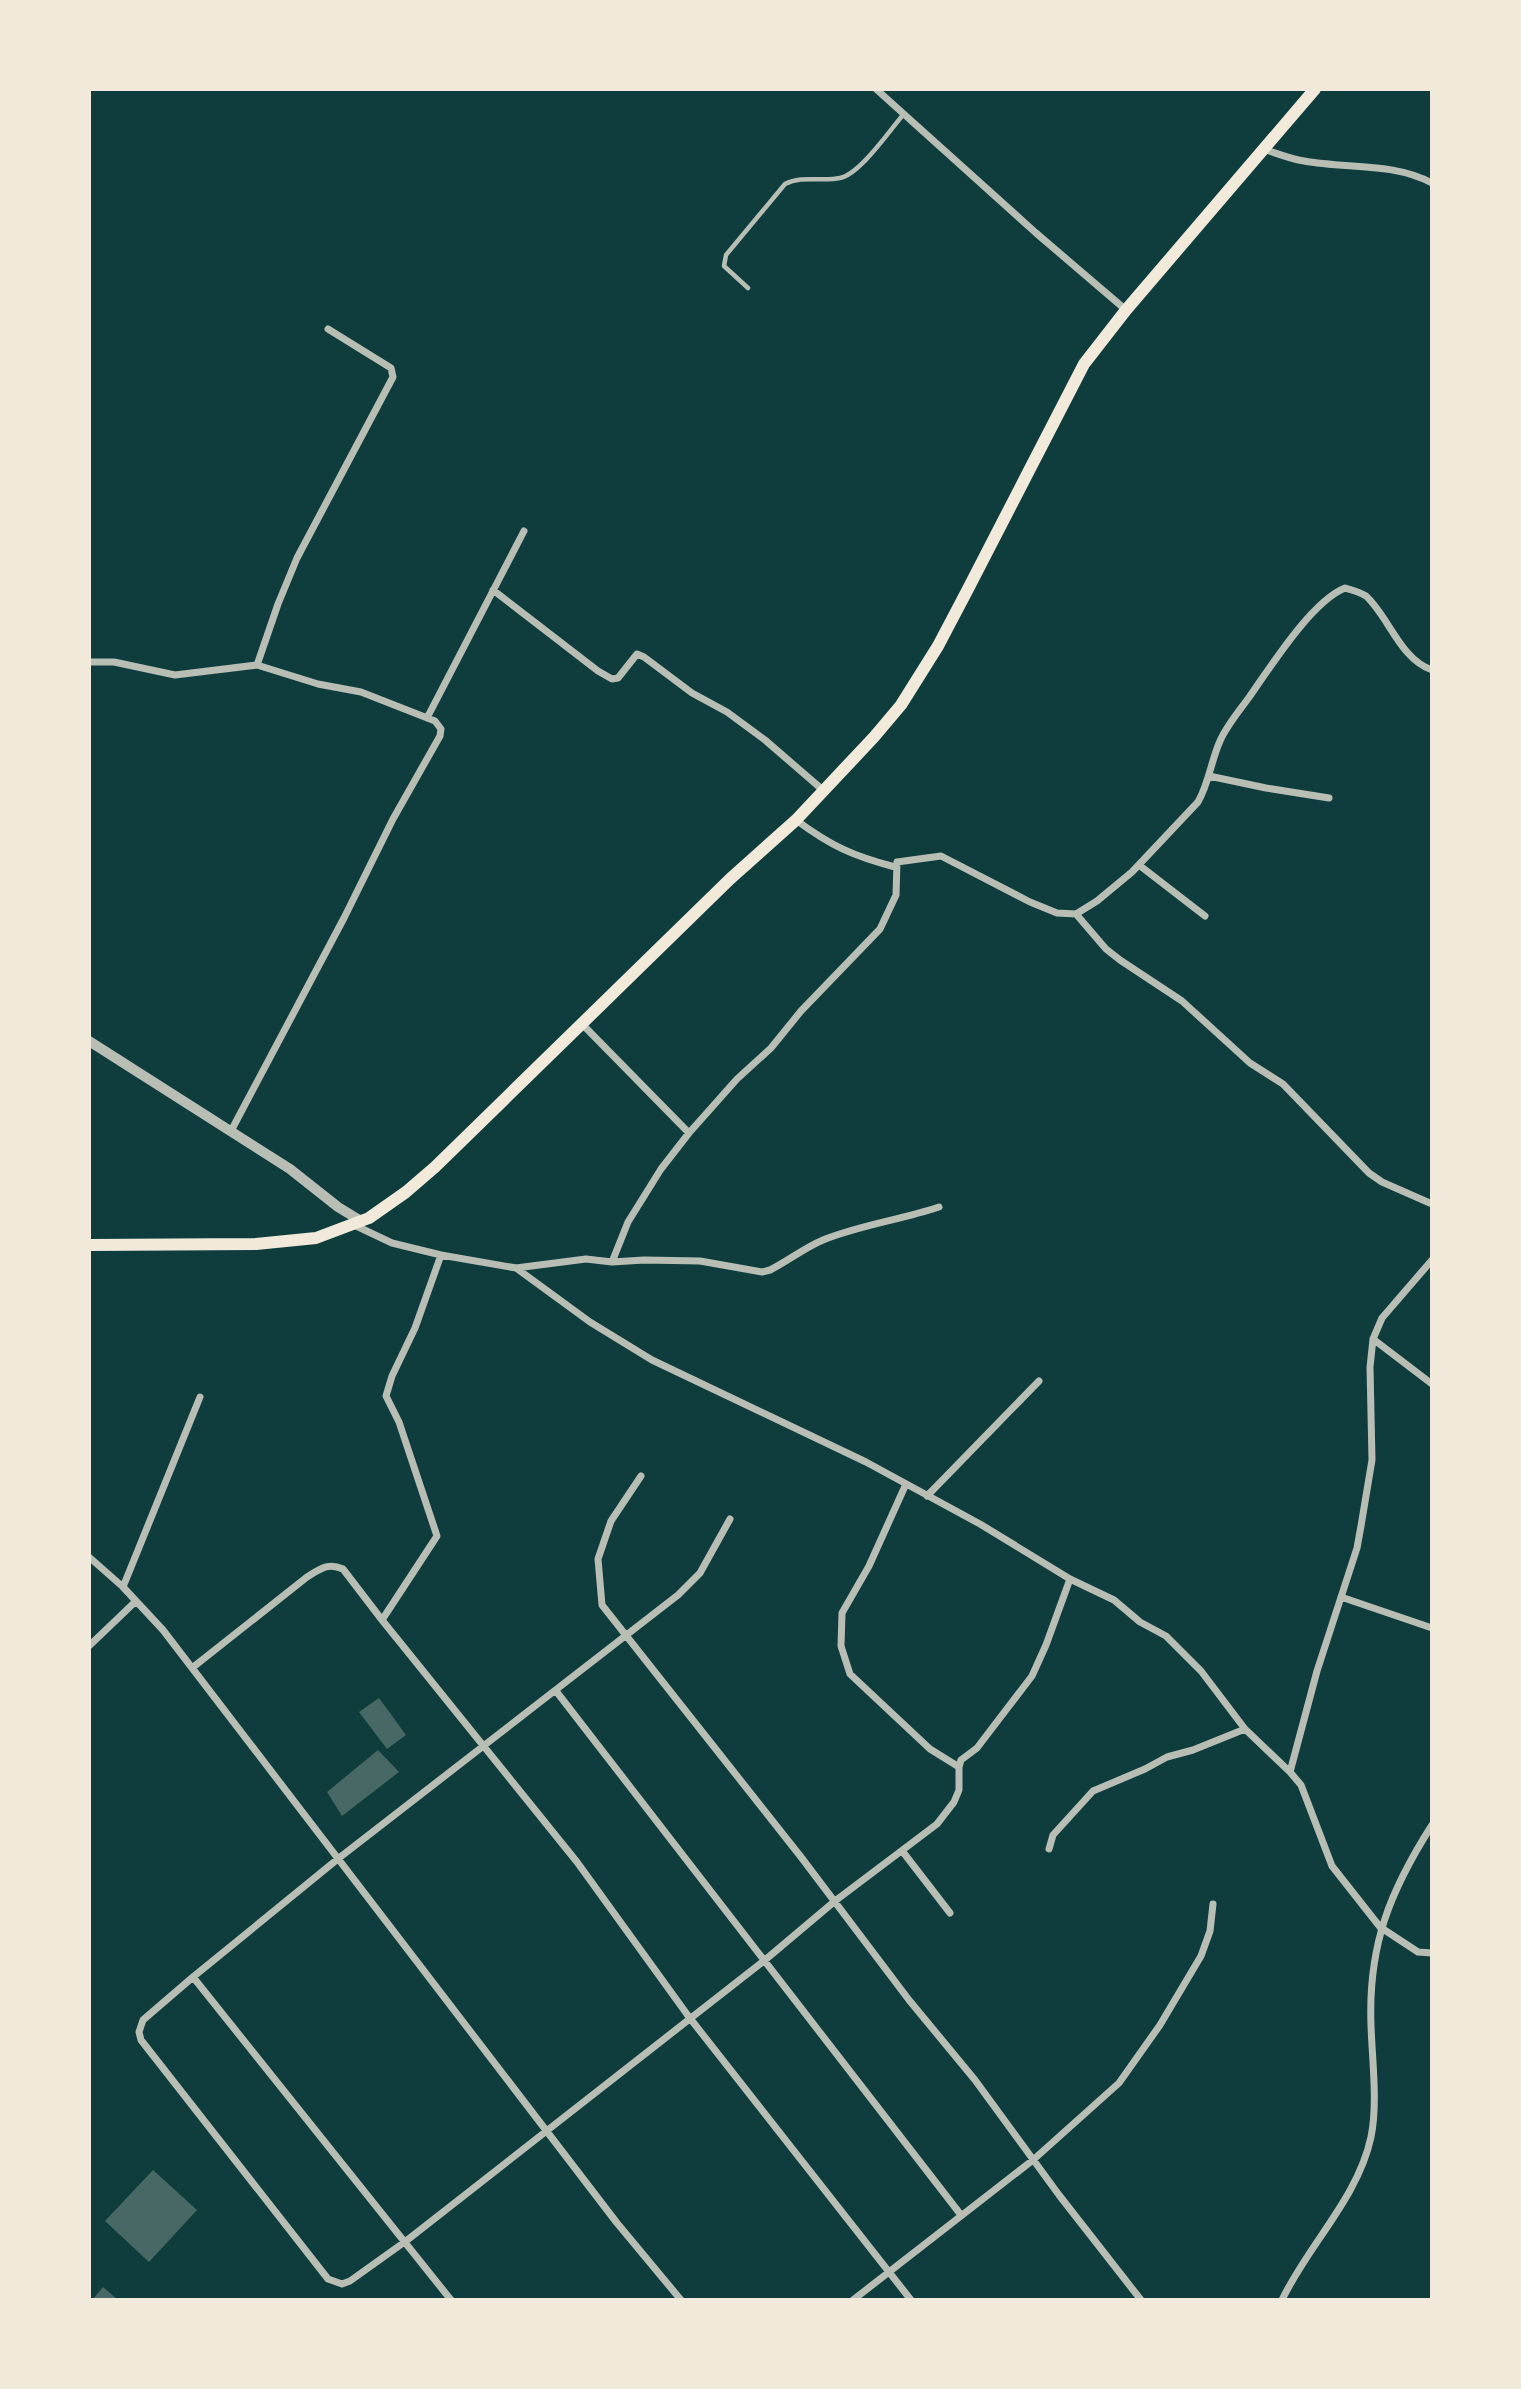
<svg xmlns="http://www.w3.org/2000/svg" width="1521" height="2389" font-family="Cabin,sans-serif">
<rect width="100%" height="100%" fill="#0f3d3e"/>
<!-- building -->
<path fill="#486865" d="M 379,1698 L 406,1735 L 387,1749 L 359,1712 Z
M 378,1750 L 399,1772 L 342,1816 L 327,1792 Z
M 153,2170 L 197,2210 L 149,2262 L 105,2221 Z
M 103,2287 L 118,2300 L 92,2300 Z"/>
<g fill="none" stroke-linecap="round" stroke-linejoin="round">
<!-- service -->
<path stroke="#b8beb3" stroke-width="4.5" d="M 748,288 L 724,266 L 726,255 L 785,184 C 802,175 822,182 840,178 C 860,174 889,131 903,115"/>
<!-- minor -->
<path stroke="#b8beb3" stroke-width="7" d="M 876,89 L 1036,233 L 1126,310
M 1263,149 C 1276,153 1290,159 1304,161 C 1347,169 1392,162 1432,183
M 493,590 L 598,671 L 612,679 L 618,678 L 637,654 L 644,657 L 692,693 L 727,712 L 765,740 L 824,791
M 89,662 L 114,662 L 175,675 L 257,665 L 318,684 L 361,692 L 435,721 L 441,729 L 440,736 L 393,819 L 344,918 L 231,1131
M 257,665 L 278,604 L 297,558 L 393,377 L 391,368 L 328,329
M 427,718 L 524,531
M 1209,776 L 1266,788 L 1329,798
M 796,820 C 831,846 853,856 895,867
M 1139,865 L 1205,916
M 1076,914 L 1106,949 L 1120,960 L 1182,1001 L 1250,1063 L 1283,1084 L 1369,1173 L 1382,1182 L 1432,1204
M 583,1025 L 689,1133
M 354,1225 L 392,1243 L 441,1255 L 516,1268 L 586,1259 L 612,1262 L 644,1260 L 700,1261 L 762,1272 L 770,1270 C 788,1261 804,1248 823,1240 C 860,1225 900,1220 939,1207
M 612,1262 L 628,1222 L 661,1169 L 689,1133 L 737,1079 L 771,1048 L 801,1011 L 880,929 L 896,895 L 897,862 L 941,856 L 1030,902 L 1057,913 L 1076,914 L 1097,901 L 1132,872 L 1198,802 C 1209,783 1211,761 1220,741 C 1227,725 1240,710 1250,696 C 1271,666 1312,601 1345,588 C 1352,590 1360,592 1366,596 C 1389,617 1400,659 1432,670
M 516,1268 L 590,1322 L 652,1360 L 866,1462 L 980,1524 L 1070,1579 L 1114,1600 L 1140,1622 L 1166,1636 L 1201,1671 L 1245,1729 L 1290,1772 L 1301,1785 L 1332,1866 L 1380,1927 L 1418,1952 L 1432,1953
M 1373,1339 L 1432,1384
M 641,1476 L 611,1521 L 598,1559 L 602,1605 L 801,1857 L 909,2000 L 975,2080 L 1059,2195 L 1141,2300
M 906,1484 L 869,1566 L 842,1613 L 841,1646 L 850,1674 L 930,1749 L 959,1767
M 927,1496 L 1039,1381
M 730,1519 L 700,1573 L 678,1595 L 339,1858 L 193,1977 L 143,2020 L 139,2032 L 141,2040 L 328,2279 L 342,2284 L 350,2281 L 406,2241 L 765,1960 L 835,1901 L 937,1824 L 954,1802 L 959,1790 L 959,1767 L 961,1760 L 977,1748 L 1032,1676 L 1046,1645 L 1070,1579
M 89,1557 L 123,1587 L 163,1630 L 617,2223 L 681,2300
M 123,1587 L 200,1397
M 1341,1597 L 1432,1628
M 382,1620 L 437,1536 L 399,1422 L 386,1396 L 392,1376 L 415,1328 L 441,1255
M 89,1646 L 136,1601
M 192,1668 L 307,1577 C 320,1569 328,1562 343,1569 L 382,1620 L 577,1862 L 689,2017 L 911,2300
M 556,1691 L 961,2215
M 1290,1772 L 1317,1671 L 1357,1548 L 1361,1526 L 1372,1460 L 1370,1367 L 1373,1339 L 1382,1318 L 1432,1260
M 1049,1849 L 1053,1835 L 1093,1791 L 1145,1769 L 1167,1757 L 1193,1750 L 1245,1729
M 903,1852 L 950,1913
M 193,1977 L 451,2300
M 853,2300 L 1033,2160 L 1119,2083 L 1160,2025 L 1201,1956 L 1210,1931 L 1213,1904
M 1282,2300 C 1308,2245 1358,2198 1371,2137 C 1378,2103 1372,2059 1371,2025 C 1368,1945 1390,1891 1432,1825"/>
<!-- tertiary -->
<path stroke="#b8beb3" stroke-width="10" d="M 89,1041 L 290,1169 L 338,1207 L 361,1221"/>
<!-- secondary -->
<path stroke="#f1e9da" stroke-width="12" d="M 89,1245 L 256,1244 L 316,1238 L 369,1218 L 406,1192 L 435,1167 L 730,879 L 796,820 L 874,737 L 901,705 L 938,646 L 968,589 L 1084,364 L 1126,310 L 1315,89"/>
</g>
<!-- border -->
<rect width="1521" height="2389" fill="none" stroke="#f1e9da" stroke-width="182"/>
</svg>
